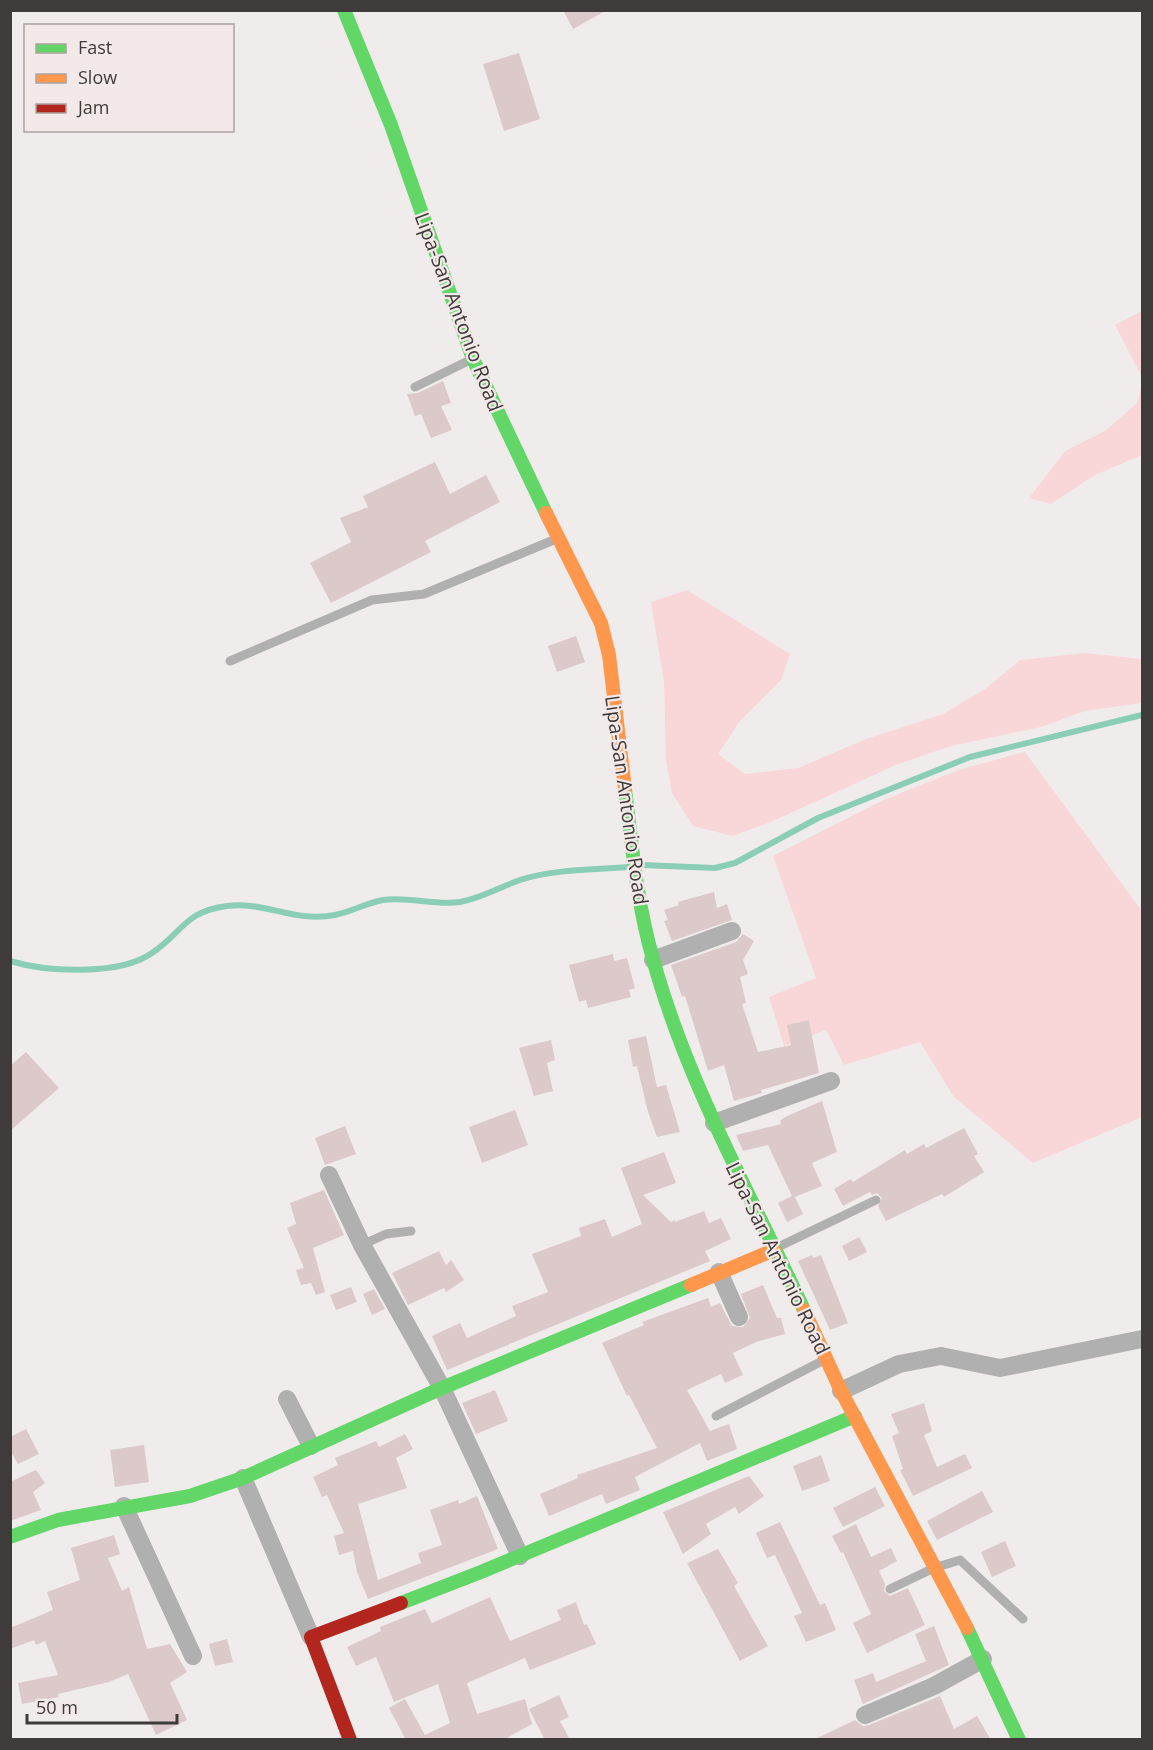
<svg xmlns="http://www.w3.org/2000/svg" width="1153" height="1750" font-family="'Open Sans',sans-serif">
<rect width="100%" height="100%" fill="#f1ecec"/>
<!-- green -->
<path fill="#f9d7d8" d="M 1142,311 L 1142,377 L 1115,325 Z
M 1142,384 L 1142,455 L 1095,475 L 1051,504 L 1029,498 L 1065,451 L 1105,431 L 1137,403 Z
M 687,590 L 790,654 L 781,680 L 740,721 L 718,754 L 745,774 L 798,768 L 866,739 L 943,714 L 985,689 L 1020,660 L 1085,653 L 1142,659 L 1142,703 L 1085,711 L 1041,727 L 951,746 L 896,765 L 773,821 L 733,836 L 693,826 L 672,793 L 666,761 L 664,683 L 651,602 Z
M 1025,752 L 1142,911 L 1142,1117 L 1033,1163 L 954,1097 L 920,1042 L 844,1065 L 826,1030 L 784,1046 L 769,997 L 816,978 L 773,856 L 883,800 L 961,769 Z"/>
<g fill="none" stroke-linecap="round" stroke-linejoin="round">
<!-- stream -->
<path stroke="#8bceb7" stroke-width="6" d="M 642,865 L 715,868 L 735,863 L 818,818 L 970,757 L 1142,715
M 10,961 C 47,972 119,976 152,953 C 182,933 185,911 227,906 C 265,901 294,923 335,915 C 351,912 366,903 383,900 C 408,896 435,906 460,902 C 482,898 500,887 520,880 C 554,869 593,870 628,867"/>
</g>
<!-- building -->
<path fill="#dcc9ca" d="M 563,10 L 607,10 L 573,29 Z
M 519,53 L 540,119 L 504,131 L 483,64 Z
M 443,381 L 451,403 L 441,406 L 452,430 L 431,438 L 421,414 L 415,416 L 407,394 L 418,393 Z
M 435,462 L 450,494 L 486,475 L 500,502 L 425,541 L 431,552 L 331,603 L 310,563 L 351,542 L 340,518 L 368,507 L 363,496 Z
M 576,636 L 585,662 L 557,672 L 548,646 Z
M 714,892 L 717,908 L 727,904 L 732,920 L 672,941 L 664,921 L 668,920 L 664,910 L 679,905 L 678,902 Z
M 743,934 L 754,941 L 743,960 L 748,974 L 740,977 L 746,1003 L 742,1004 L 758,1052 L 791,1045 L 787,1025 L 809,1020 L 819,1073 L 761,1090 L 762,1093 L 734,1101 L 724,1065 L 708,1071 L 685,996 L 682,997 L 671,965 L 736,942 Z
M 613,954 L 614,961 L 627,958 L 635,988 L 629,990 L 631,997 L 588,1008 L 586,1000 L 579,1002 L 569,965 Z
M 646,1036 L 657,1087 L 666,1085 L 680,1132 L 657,1137 L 648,1112 L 637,1066 L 633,1067 L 628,1040 Z
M 551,1040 L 555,1060 L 547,1063 L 553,1091 L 534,1096 L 519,1048 Z
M 26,1052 L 59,1088 L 10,1131 L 10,1066 Z
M 822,1101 L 837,1152 L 812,1163 L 822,1186 L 795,1197 L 803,1214 L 787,1222 L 778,1203 L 792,1196 L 768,1145 L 743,1151 L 736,1135 L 781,1124 L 780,1121 L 785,1117 Z
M 515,1110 L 528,1145 L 482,1163 L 469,1127 Z
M 345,1126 L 356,1154 L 325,1165 L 315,1138 Z
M 964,1128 L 978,1154 L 974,1156 L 984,1172 L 944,1197 L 942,1194 L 886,1221 L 878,1206 L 882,1198 L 877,1193 L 872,1195 L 870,1192 L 843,1206 L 834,1189 L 851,1179 L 853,1182 L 905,1150 L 907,1154 L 924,1144 L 926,1148 Z
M 664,1152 L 676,1183 L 643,1195 L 671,1222 L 675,1220 L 675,1222 L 704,1211 L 709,1223 L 721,1218 L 731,1239 L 705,1251 L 710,1261 L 447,1370 L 432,1336 L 460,1323 L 467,1338 L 516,1316 L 512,1306 L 548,1292 L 532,1254 L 581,1236 L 579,1228 L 605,1219 L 612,1237 L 642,1224 L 621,1168 Z
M 324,1190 L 344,1235 L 313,1248 L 325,1292 L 316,1295 L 311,1283 L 301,1285 L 296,1270 L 304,1268 L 287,1228 L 296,1224 L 290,1203 Z
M 859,1237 L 867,1252 L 849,1261 L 842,1246 Z
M 439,1251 L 446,1265 L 451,1260 L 464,1280 L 446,1292 L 444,1288 L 408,1305 L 392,1273 Z
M 812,1255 L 813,1258 L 821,1255 L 848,1323 L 830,1330 L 798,1261 Z
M 763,1285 L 777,1318 L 781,1318 L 785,1334 L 756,1342 L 733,1353 L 743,1375 L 725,1383 L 721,1374 L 687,1390 L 710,1431 L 729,1424 L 737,1449 L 707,1461 L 700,1443 L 635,1477 L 640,1490 L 606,1504 L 602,1494 L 549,1516 L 540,1494 L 578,1478 L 577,1475 L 657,1448 L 629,1395 L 627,1396 L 602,1343 L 644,1325 L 642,1322 L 708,1298 L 711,1307 L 720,1303 L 732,1326 L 743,1327 L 750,1318 L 741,1294 Z
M 351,1287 L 357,1302 L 336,1310 L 330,1295 Z
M 374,1289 L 385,1309 L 372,1315 L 363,1294 Z
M 495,1390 L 508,1421 L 476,1434 L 462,1403 Z
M 924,1403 L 932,1431 L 924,1435 L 937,1467 L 965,1454 L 972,1468 L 913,1496 L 900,1470 L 903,1469 L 892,1436 L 899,1433 L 891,1414 Z
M 26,1429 L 39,1454 L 18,1464 L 10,1450 L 10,1437 Z
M 405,1434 L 413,1449 L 396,1458 L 407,1488 L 358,1504 L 378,1580 L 421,1563 L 418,1553 L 442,1545 L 430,1510 L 458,1500 L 459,1504 L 477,1496 L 498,1549 L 368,1599 L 357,1572 L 353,1551 L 339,1555 L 334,1536 L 344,1533 L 327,1495 L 322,1497 L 313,1477 L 338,1465 L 335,1458 L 376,1441 L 379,1447 Z
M 144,1445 L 149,1482 L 115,1487 L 110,1450 Z
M 821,1455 L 830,1481 L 802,1491 L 793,1466 Z
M 36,1470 L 45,1483 L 33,1492 L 41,1510 L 10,1521 L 10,1482 Z
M 749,1476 L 764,1496 L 739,1514 L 735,1507 L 706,1524 L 711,1534 L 683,1554 L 663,1512 Z
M 875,1487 L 885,1506 L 843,1527 L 833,1508 Z
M 982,1491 L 993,1512 L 937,1540 L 927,1521 Z
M 780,1522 L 820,1605 L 825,1603 L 836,1630 L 806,1642 L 794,1616 L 802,1613 L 775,1555 L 767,1558 L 756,1533 Z
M 856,1524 L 871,1557 L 891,1548 L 897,1561 L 879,1571 L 885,1584 L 884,1591 L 890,1596 L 908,1588 L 925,1625 L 867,1653 L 853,1623 L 871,1614 L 843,1552 L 841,1553 L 832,1536 Z
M 114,1535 L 120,1554 L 108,1558 L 122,1591 L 129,1587 L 147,1649 L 170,1644 L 187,1672 L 170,1683 L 187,1720 L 156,1735 L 128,1674 L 109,1682 L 58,1694 L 59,1697 L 22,1704 L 18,1683 L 58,1675 L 45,1641 L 36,1645 L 34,1640 L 10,1649 L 10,1628 L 53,1610 L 47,1592 L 80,1580 L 71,1548 Z
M 1005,1541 L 1016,1566 L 992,1577 L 981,1552 Z
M 718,1549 L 738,1583 L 734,1586 L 768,1646 L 740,1661 L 687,1563 Z
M 490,1597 L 510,1641 L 561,1620 L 557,1610 L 576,1602 L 584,1625 L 587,1624 L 596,1644 L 530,1670 L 525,1658 L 467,1683 L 477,1714 L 525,1699 L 532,1724 L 503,1740 L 406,1740 L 389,1708 L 405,1699 L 425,1735 L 450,1723 L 438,1684 L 394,1702 L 376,1657 L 356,1666 L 347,1647 L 381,1631 L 380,1627 L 425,1609 L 432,1623 Z
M 934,1626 L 949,1665 L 863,1704 L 854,1680 L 873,1673 L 876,1682 L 926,1661 L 915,1634 Z
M 227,1639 L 233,1662 L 215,1666 L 209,1644 Z
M 559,1695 L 569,1717 L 560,1721 L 570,1740 L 545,1740 L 529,1709 Z
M 940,1696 L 954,1729 L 977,1716 L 991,1740 L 813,1740 L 855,1720 L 863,1726 L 869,1725 Z"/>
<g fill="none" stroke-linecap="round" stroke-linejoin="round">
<!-- lane -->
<path stroke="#b0b0b0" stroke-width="9" d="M 415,387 L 470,360
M 230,661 L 372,600 L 424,594 L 556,539
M 362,1245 L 386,1234 L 411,1231
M 778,1247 L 876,1200
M 716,1416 L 824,1360
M 890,1589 L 934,1568 L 960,1560 L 1023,1619"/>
<!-- street -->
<path stroke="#b0b0b0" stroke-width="18" d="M 653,960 L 732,931
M 714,1123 L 831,1081
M 329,1175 L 362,1245 L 442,1388 L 520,1556
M 719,1272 L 739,1317
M 841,1391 L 899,1364 L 941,1356 L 1000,1368 L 1142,1339
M 287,1399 L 311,1446
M 243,1478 L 311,1637
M 124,1506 L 193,1656
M 865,1715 L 934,1686 L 983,1659"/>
<!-- fast -->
<path stroke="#63d668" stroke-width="14" d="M 344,10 L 391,125 L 473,359 L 546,513
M 625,789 C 632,846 637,904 653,959 C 687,1083 751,1195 804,1310
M 10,1537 L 58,1520 L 190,1496 L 243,1478 L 442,1388 L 691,1285
M 401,1603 L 481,1572 L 855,1416
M 967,1628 L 1019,1740"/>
<!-- slow -->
<path stroke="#ff974d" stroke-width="14" d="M 546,513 L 601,623 L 609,655 L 625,789
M 691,1285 L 774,1250
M 804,1310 L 841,1391 L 967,1628"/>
<!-- jam -->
<path stroke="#b3261e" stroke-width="14" d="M 350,1740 L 311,1637 L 401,1603"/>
</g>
<g text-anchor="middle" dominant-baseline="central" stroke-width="4.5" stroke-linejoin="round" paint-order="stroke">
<!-- street labels -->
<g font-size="20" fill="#3f3b3b" stroke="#f4e9e9">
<text transform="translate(459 312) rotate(69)">Lipa-San Antonio Road</text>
<text transform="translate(627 800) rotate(82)">Lipa-San Antonio Road</text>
<text transform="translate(778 1258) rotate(64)">Lipa-San Antonio Road</text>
</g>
</g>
<!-- border -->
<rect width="1153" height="1750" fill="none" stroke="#3f3b3b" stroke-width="24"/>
<!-- legend -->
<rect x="24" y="24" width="210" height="108" fill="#f4e9e9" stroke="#aca3a3" stroke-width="1.5"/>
<rect x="36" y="44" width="30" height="9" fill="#63d668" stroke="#aca3a3" stroke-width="1.5"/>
<text x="78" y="54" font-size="18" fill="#3f3b3b">Fast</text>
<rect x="36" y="74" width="30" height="9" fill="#ff974d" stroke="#aca3a3" stroke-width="1.5"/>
<text x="78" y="84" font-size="18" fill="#3f3b3b">Slow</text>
<rect x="36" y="104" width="30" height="9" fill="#b3261e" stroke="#aca3a3" stroke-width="1.5"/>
<text x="78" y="114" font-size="18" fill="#3f3b3b">Jam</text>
<!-- scale -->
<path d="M27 1714v9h150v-9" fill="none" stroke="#3f3b3b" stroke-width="3"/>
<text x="36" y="1714" font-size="18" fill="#3f3b3b" stroke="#f4e9e9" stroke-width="4.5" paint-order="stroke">50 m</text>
</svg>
